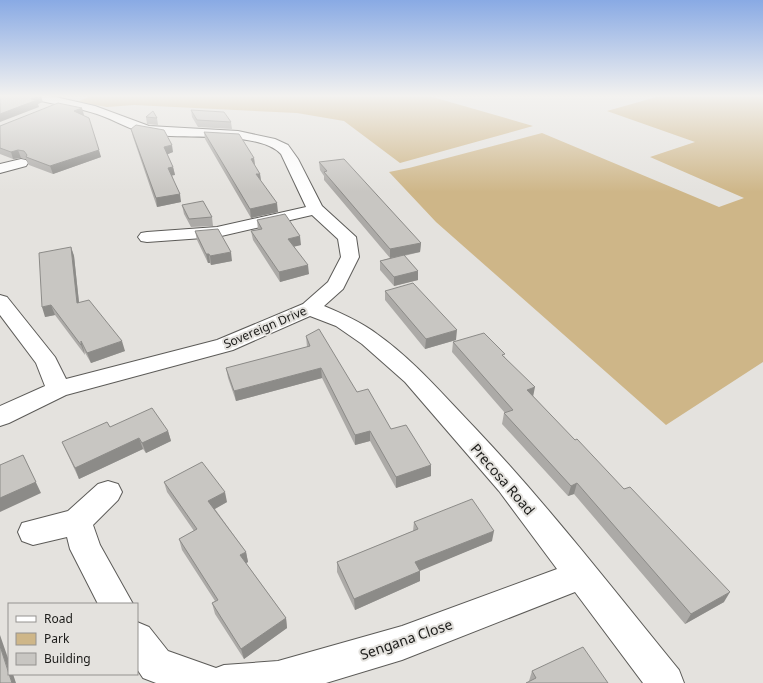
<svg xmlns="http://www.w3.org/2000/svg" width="763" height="683" font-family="'Noto Sans',sans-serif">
<rect width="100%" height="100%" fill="#e4e2de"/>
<!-- green -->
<path fill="#ceb688" d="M 91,96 L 429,96 L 533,126 L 400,163 L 344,121 L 297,113 L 134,105 L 107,107 L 77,102 Z
M 660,96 L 763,96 L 763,362 L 666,425 L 436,222 L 389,172 L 409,168 L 542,133 L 719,207 L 744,198 L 650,157 L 695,142 L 607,111 Z"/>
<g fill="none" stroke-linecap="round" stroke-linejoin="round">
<!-- minor casing -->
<g stroke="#5c5b58" stroke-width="2">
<path id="minor" d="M 31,96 L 51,96 L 95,106 L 149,126 L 238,131 L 275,139 L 288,145 L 298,159 L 322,206 L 356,237 L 359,257 L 343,289 L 324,306 C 343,314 361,322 377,334 C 414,360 444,396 475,428 C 548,505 612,588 679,670 L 684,683 L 643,683 L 575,592 L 402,660 L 326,683 L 156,683 L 143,678 L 137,669 L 137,622 L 149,627 L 168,651 L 216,668 L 224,665 L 278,661 L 402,626 L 557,569 L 499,491 L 405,382 L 362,344 L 336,326 L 310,316 L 233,350 L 66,395 L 9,423 L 0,426 L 0,406 L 45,386 L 36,363 L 0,315 L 0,295 L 7,297 L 55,357 L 66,379 L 217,340 L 303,304 L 328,282 L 341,257 L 338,239 L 312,215 L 217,237 L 147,242 L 141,241 L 138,237 L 141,233 L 147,232 L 217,227 L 306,207 L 281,154 C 259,130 181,140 148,134 C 130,130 115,120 97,114 C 79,108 60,105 41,101 L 32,98 Z
M 21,159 L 26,160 L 28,163 L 26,166 L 0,173 L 0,164 Z
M 108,481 L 118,484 L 122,492 L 118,500 L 93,525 L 100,545 L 133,604 L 98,604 L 70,549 L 67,537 L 33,545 L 22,541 L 18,532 L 22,523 L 68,511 L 98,484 Z"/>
</g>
<!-- minor -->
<use href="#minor" fill="#fff" fill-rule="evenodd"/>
</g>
<!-- wall -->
<path fill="#acaaa7" d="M 191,110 L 231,122 L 232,129 L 198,127 L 192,117 Z
M 83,115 L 101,157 L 53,174 L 29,165 L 26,159 L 21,158 L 13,159 L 0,154 L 0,126 L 84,115 Z
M 146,117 L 157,118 L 158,125 L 147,124 Z
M 131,129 L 173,152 L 167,154 L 173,167 L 175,175 L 172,175 L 181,202 L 157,207 L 133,137 Z
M 204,132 L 254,158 L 255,166 L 260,174 L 261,181 L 278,212 L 251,218 L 205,139 Z
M 319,162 L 421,243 L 420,252 L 404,256 L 418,271 L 418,280 L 394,286 L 380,270 L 380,261 L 390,258 L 324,180 L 324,176 L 320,170 Z
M 182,205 L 212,217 L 213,226 L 191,227 L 184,214 Z
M 257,220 L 301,245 L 294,246 L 309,274 L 280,282 L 253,240 L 251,231 L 258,230 Z
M 195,231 L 232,261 L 211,265 L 210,263 L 208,263 L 197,240 Z
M 71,247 L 74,256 L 79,302 L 125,351 L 91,363 L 84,351 L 85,355 L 55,315 L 45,317 Z
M 385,291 L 456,340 L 425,349 L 385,300 Z
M 306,336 L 391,429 L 431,465 L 431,476 L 396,488 L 370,441 L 355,445 L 322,378 L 236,401 L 228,378 L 226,368 L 307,347 Z
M 453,342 L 504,356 L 533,396 L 724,602 L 685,624 L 574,494 L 568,496 L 502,424 L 504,413 L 505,413 L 452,352 Z
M 110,427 L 168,431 L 171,441 L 146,453 L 143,449 L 79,479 L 62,442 Z
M 164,482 L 227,502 L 215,509 L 246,552 L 248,562 L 246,563 L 286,618 L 287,628 L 244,659 L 215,614 L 212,603 L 215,601 L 182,550 L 179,539 L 194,531 L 167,492 Z
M 414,522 L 492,541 L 420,570 L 420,581 L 355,610 L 337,572 L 337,562 L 413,531 Z
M 532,671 L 608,683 L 530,681 L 529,681 Z"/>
<!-- shaded-wall -->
<path fill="#8c8b88" d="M 38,96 L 41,96 L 43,102 L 38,104 L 39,107 L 0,122 L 0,114 L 31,99 Z
M 82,108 L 84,115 L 76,118 L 74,111 Z
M 172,145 L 173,152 L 166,155 L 164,147 Z
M 18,150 L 21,158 L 13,159 L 11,152 Z
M 99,150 L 101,157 L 53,174 L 50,166 Z
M 254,158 L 255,166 L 251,159 Z
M 173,167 L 175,175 L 170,176 L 168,168 Z
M 256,174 L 260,174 L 261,181 Z
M 180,194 L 181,202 L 157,207 L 156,198 Z
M 277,203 L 278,212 L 251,218 L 250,209 Z
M 300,236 L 301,245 L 289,248 L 288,239 Z
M 421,243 L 420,252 L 390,258 L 390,249 Z
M 71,247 L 74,256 L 80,312 L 77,303 Z
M 231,252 L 232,261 L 211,265 L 210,256 Z
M 206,254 L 209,254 L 210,263 L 208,263 Z
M 308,265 L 309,274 L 280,282 L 279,272 Z
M 418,271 L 418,280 L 394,286 L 394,277 Z
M 51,305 L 55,315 L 45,317 L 42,307 Z
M 457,330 L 456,340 L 425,349 L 426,339 Z
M 81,341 L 84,351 L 85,355 L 81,345 Z
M 122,341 L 125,351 L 91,363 L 87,353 Z
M 321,368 L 322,378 L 236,401 L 234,391 Z
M 535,387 L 533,397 L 527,390 Z
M 168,431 L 171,441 L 146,453 L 142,443 Z
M 370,431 L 370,441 L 355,445 L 355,435 Z
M 139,438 L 143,449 L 79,479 L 75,468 Z
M 23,455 L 41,493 L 0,512 L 0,498 Z
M 431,465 L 431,476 L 396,488 L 396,477 Z
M 577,483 L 574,494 L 568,496 L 571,486 Z
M 225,492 L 227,502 L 211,511 L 208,501 Z
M 494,531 L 492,541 L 415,573 L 415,562 Z
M 246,552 L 248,562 L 243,565 L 240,555 Z
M 420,571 L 420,581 L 355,610 L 354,599 Z
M 730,592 L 724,602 L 685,624 L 691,614 Z
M 286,618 L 287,628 L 244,659 L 241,649 Z
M 0,635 L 9,661 L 9,673 L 0,646 Z
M 9,674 L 13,674 L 16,683 L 12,683 Z"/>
<!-- building -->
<path fill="#c8c6c2" stroke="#8c8b88" d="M 0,96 L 38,96 L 31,99 L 37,100 L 0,114 Z
M 58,103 L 82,108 L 74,111 L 89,118 L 99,150 L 50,166 L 26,157 L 27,155 L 24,151 L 18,150 L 11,152 L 0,148 L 0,126 Z
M 191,110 L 224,112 L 231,122 L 197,120 Z
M 153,111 L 157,118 L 146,117 Z
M 136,125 L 164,130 L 172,145 L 164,147 L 173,167 L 168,168 L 180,194 L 156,198 L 131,129 Z
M 204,132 L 239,134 L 254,158 L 251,159 L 260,174 L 256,174 L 277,203 L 250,209 Z
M 344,159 L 421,243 L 390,249 L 324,172 L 327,171 L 319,162 Z
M 203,201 L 212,217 L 189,219 L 182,205 Z
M 285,214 L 300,236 L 288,239 L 308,265 L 279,272 L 251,231 L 262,229 L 257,220 Z
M 218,229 L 231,252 L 210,256 L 209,254 L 206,254 L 195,231 Z
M 71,247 L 77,303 L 89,300 L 122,341 L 87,353 L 81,341 L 81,345 L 51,305 L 42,307 L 39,253 Z
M 404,255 L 418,271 L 394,277 L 380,261 Z
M 413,283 L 457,330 L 426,339 L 385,291 Z
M 319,329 L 357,392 L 368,389 L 391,429 L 406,425 L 431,465 L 396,477 L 370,431 L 355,435 L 321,368 L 234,391 L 226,368 L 310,346 L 306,336 Z
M 484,333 L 505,354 L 502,355 L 535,387 L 527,390 L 575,440 L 577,439 L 624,489 L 630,487 L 730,592 L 691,614 L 577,483 L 571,486 L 504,413 L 513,410 L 453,342 Z
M 152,408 L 168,431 L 142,443 L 139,438 L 75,468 L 62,442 L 107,422 L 110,427 Z
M 23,455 L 36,482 L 0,498 L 0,465 Z
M 202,462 L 225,492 L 208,501 L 246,552 L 240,555 L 286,618 L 241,649 L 212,603 L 218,600 L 179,539 L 197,529 L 164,482 Z
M 472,499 L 494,531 L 415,562 L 420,571 L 354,599 L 337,562 L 418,529 L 414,522 Z
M 0,646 L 9,674 L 12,683 L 0,683 Z
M 583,647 L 608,683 L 526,683 L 536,678 L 532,671 Z"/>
<!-- sky -->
<linearGradient id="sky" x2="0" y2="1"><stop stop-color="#89aae4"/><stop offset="0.5" stop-color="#f3f2f0"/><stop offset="1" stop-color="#f3f2f0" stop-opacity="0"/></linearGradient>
<rect width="763" height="192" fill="url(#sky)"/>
<g text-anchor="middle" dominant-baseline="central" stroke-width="4" stroke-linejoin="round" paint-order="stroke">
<!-- street labels -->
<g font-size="12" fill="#1b1b19" stroke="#e4e2de">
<text transform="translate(265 327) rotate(-23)">Sovereign Drive</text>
</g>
<!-- near-street labels -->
<g font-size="14" fill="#1b1b19" stroke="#e4e2de">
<text transform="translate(503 479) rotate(49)">Precosa Road</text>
<text transform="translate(406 639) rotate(-19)">Sengana Close</text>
</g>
</g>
<!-- legend -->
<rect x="8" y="603" width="130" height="72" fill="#e4e2de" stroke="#94928f"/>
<rect x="16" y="616" width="20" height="6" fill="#ffffff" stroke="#94928f"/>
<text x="44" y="623" font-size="12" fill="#1b1b19">Road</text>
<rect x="16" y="633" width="20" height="12" fill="#ceb688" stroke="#94928f"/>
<text x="44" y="643" font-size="12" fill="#1b1b19">Park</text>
<rect x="16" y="653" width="20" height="12" fill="#c8c6c2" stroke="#94928f"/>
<text x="44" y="663" font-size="12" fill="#1b1b19">Building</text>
</svg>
